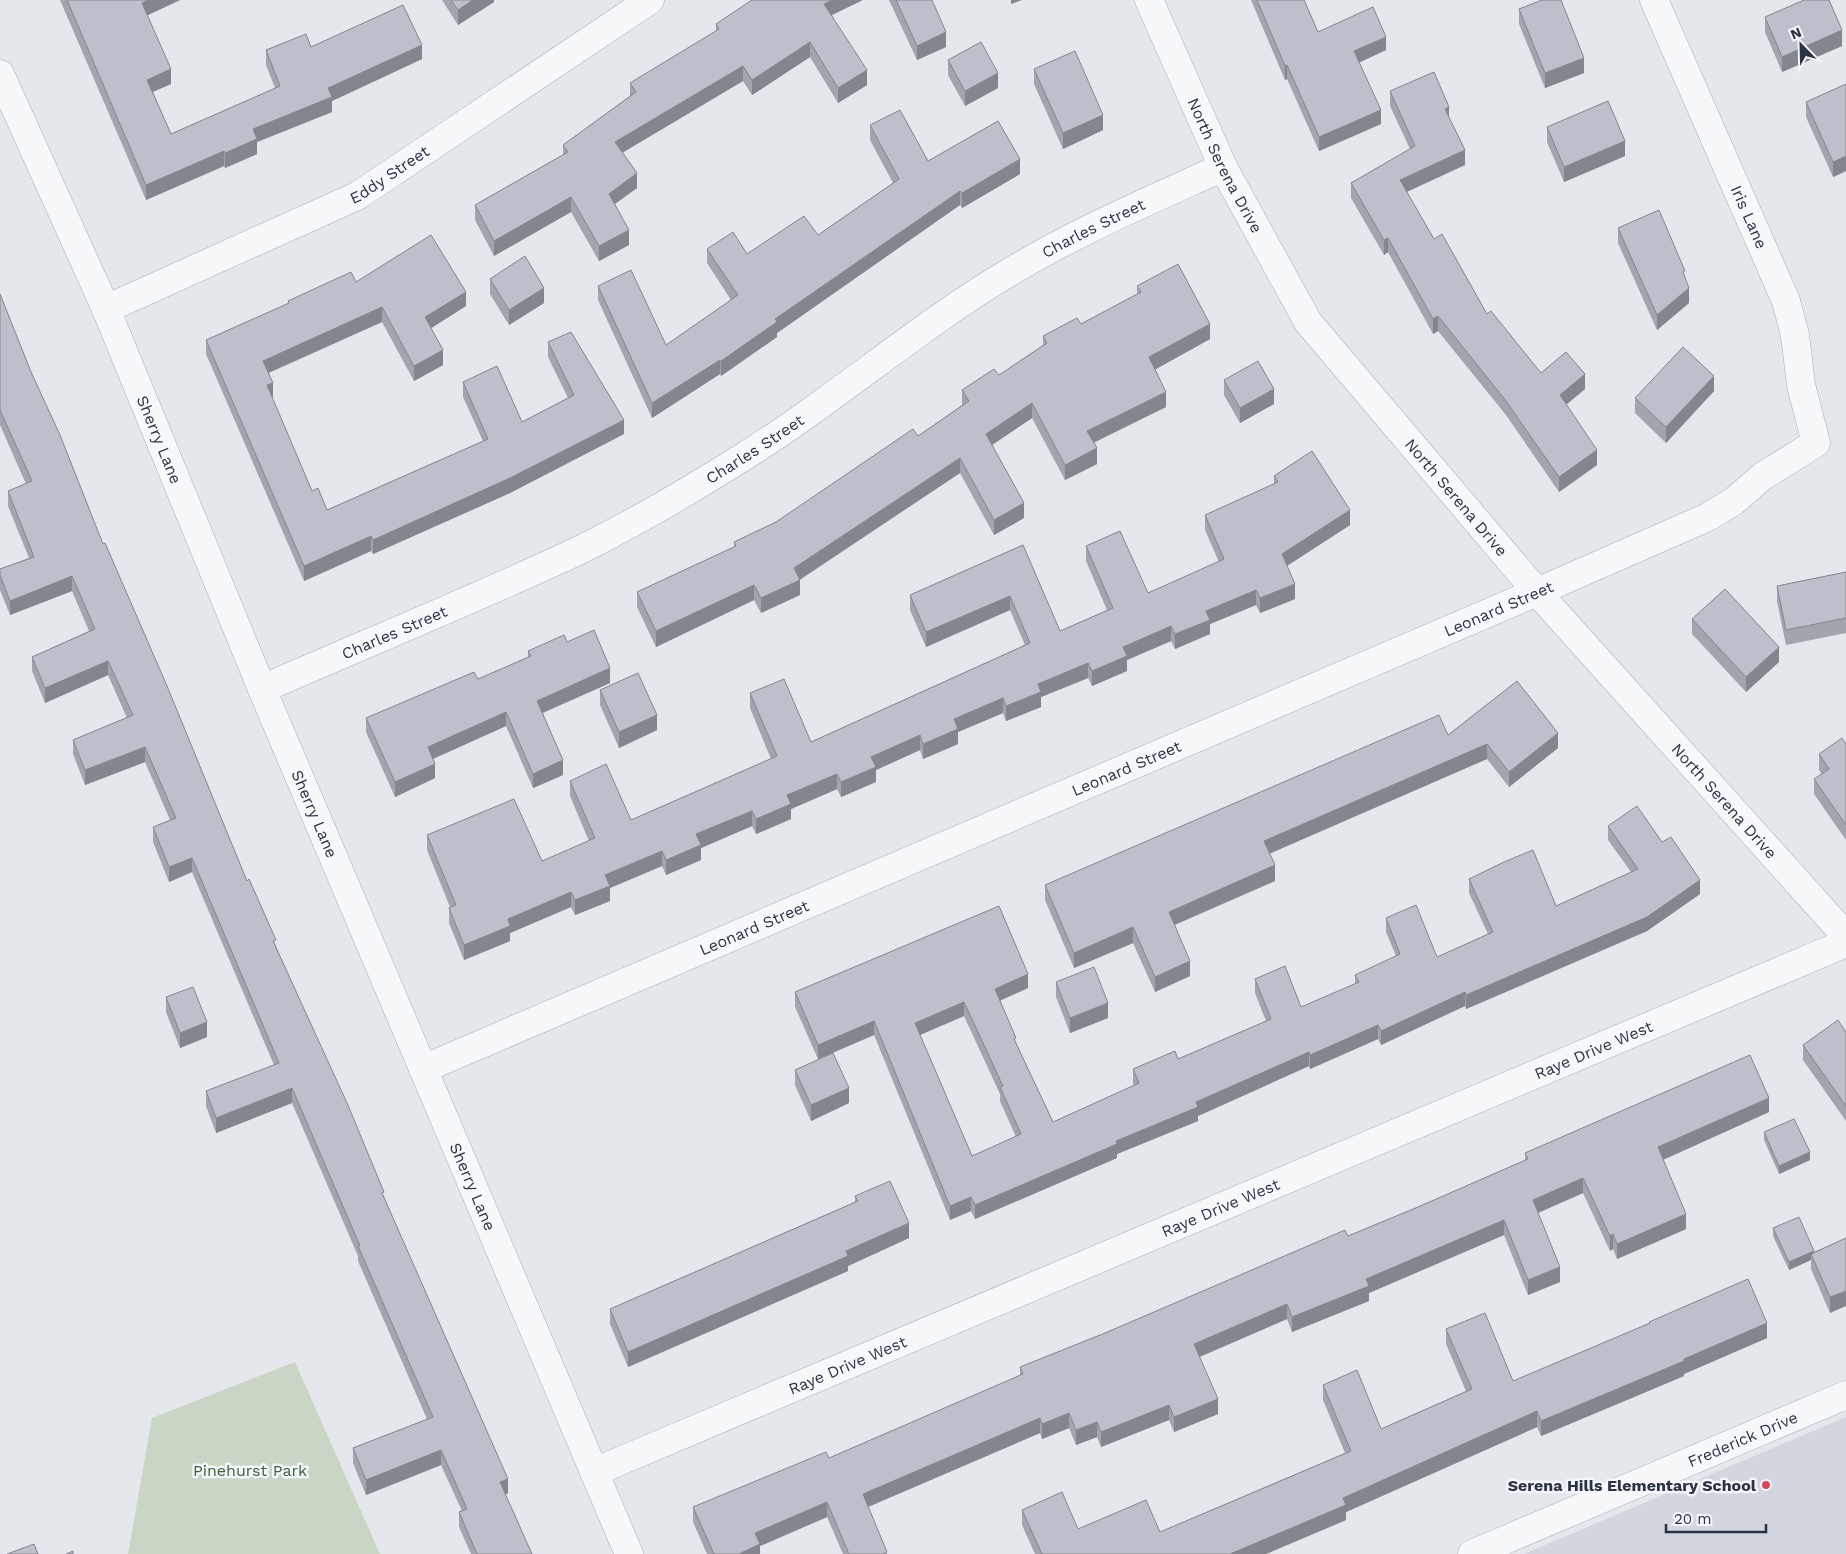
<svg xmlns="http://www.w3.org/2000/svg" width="1846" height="1554" font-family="'Work Sans',sans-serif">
<rect width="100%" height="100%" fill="#e4e7ec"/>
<!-- built -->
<path fill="#d2d6de" d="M 1846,1416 L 1846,1554 L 1524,1554 L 1846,1417 Z"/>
<!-- green -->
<path fill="#c9d6c5" d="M 295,1362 L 380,1554 L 128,1554 L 152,1418 Z"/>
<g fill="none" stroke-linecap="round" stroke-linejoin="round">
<!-- minor casing -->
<g stroke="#a9aeb7" stroke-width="29">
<g id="minor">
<path id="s1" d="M 1149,0 L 1223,167 L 1308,322 L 1537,592 L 1846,936"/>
<path id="s2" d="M 0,74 L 106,309 L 262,689 L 629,1554"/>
<path id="s3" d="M 106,309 L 357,196 L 650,0"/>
<path id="s4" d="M 262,689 C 363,645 465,603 565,557 C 627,528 686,493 743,457 C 835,400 917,327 1010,272 C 1078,231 1151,200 1223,167"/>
<path id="s5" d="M 423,1069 L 1537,592 L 1708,517 L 1734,501 L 1763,476 L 1816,443 L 1801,385 L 1795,335 L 1786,301 L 1654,0"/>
<path id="s6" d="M 594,1472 L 1846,943"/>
<path id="s7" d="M 1472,1554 L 1846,1395"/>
</g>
</g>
<!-- minor -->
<use href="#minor" stroke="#f7f8fa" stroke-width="28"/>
</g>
<!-- wall -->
<path fill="#a1a5ae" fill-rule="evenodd" d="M 60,0 L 180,0 L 147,15 L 171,84 L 153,92 L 171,134 L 275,88 L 266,65 L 266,50 L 311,47 L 422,59 L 332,101 L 332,112 L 257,142 L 257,154 L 225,168 L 224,166 L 146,200 Z
M 442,0 L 494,0 L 494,2 L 458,25 Z
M 889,0 L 932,0 L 946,47 L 917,60 Z
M 1251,0 L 1304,0 L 1318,32 L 1386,50 L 1359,62 L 1381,124 L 1319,151 L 1287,79 L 1285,80 Z
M 1519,9 L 1584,73 L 1545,88 L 1519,24 Z
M 832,15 L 867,85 L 838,103 L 810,57 L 752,95 L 743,81 L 622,153 L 637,188 L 615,204 L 629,245 L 599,261 L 571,212 L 494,256 L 475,220 L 475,205 L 563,155 L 563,145 L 630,96 L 630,83 L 716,32 L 716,24 Z
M 1765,17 L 1842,46 L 1782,72 L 1765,32 Z
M 948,60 L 998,88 L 965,106 L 948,75 Z
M 1034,69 L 1103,130 L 1063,149 L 1034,84 Z
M 1846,84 L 1846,171 L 1833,177 L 1806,117 L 1806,102 Z
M 1390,91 L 1449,118 L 1465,165 L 1406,192 L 1434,239 L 1487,314 L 1541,373 L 1585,389 L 1566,404 L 1597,465 L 1559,492 L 1506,415 L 1438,331 L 1433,334 L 1388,252 L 1384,255 L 1351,198 L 1351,183 L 1410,149 L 1390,106 Z
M 870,125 L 928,161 L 1020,174 L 962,208 L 960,205 L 777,333 L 777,337 L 721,376 L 720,374 L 652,418 L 598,300 L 598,286 L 666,345 L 731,300 L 707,263 L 707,249 L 747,254 L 818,235 L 893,183 L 870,140 Z
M 1547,127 L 1625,156 L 1564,182 L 1547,142 Z
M 1618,228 L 1689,303 L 1657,330 L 1618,243 Z
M 490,279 L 544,303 L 509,325 L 490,294 Z
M 356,282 L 466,306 L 431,328 L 443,365 L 414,381 L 382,322 L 269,373 L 273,397 L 272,398 L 312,491 L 327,510 L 483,441 L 463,397 L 463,382 L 522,422 L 568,398 L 548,357 L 548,342 L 624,434 L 510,493 L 373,554 L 371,551 L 304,581 L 206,354 L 206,340 L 288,304 L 288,301 Z
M 1137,286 L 1210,339 L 1155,369 L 1166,407 L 1094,442 L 1097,464 L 1065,480 L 1032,418 L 992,445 L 1024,518 L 994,535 L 960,473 L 800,580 L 800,595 L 761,613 L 754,600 L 656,647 L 637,607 L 637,592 L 734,547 L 734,542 L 776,522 L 918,436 L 962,405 L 962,390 L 999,375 L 1043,345 L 1043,336 L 1081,324 L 1137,294 Z
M 0,294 L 31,372 L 103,544 L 247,881 L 276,946 L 384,1197 L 508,1493 L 505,1495 L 532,1554 L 471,1554 L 459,1527 L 459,1512 L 462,1511 L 441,1465 L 366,1495 L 353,1463 L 353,1448 L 427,1419 L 358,1261 L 358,1256 L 292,1103 L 216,1133 L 206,1106 L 206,1091 L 274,1065 L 192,872 L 169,882 L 153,842 L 153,827 L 170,820 L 145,762 L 85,785 L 73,754 L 73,740 L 127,718 L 108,675 L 45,703 L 32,671 L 32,657 L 89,631 L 72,591 L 10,615 L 0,590 L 0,569 L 29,558 L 8,506 L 8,491 L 26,484 L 0,425 Z
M 1224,380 L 1274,404 L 1240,423 L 1224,395 Z
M 1714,391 L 1666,443 L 1635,413 L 1635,398 Z
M 1274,476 L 1350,525 L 1287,566 L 1295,599 L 1260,613 L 1256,605 L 1210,624 L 1210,634 L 1175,649 L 1171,641 L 1127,660 L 1127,671 L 1092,686 L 1088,678 L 1041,697 L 1041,707 L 1006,721 L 1003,713 L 958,732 L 958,744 L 923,759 L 920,750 L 876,770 L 876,782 L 841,797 L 837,789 L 791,809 L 791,819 L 756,834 L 752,826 L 701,848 L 701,860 L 666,875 L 662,866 L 610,888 L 610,901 L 575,915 L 571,907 L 510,933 L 510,941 L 464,960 L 449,923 L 449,908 L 450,907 L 427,850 L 427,835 L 542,861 L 589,841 L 570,796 L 570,781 L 631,820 L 771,759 L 750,708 L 750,693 L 811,742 L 1025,645 L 1010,610 L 926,647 L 910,610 L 910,595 L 1023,545 L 1060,631 L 1107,610 L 1086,561 L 1086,546 L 1148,593 L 1219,562 L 1205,530 L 1205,515 L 1274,484 Z
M 1846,572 L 1846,633 L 1786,645 L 1777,601 L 1777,586 Z
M 1692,619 L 1779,662 L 1746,692 L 1692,634 Z
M 567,642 L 610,683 L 543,713 L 563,775 L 533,788 L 506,726 L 433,759 L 435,778 L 395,797 L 366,732 L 366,718 L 478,679 L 528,657 L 528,651 Z
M 600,690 L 657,730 L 619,748 L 600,705 Z
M 1448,735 L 1558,748 L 1509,787 L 1487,759 L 1270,853 L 1275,881 L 1175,925 L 1190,976 L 1155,992 L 1133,943 L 1074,968 L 1045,900 L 1045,885 Z
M 1846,744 L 1846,840 L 1814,794 L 1814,779 L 1822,774 L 1819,770 L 1819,754 Z
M 1608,826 L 1662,842 L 1700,894 L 1647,931 L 1466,1009 L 1465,1006 L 1381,1045 L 1378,1039 L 1310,1069 L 1309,1066 L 1198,1116 L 1198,1121 L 1117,1154 L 1117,1158 L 975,1219 L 971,1211 L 950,1220 L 874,1035 L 818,1059 L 795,1007 L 795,992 L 1028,988 L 1000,1000 L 1016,1043 L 1053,1122 L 1134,1086 L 1133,1083 L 1133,1069 L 1178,1059 L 1266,1021 L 1255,993 L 1255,979 L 1301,1007 L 1355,984 L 1355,975 L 1396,956 L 1386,932 L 1386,918 L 1437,957 L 1488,934 L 1469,893 L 1469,879 L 1556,906 L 1631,872 L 1608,840 ZM 964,1016 L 1000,1094 L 1000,1101 L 1016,1137 L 972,1156 L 920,1035 Z
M 1056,982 L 1108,1018 L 1070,1033 L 1056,997 Z
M 166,997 L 207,1037 L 180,1048 L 166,1012 Z
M 1846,1032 L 1846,1121 L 1803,1060 L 1803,1045 Z
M 795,1070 L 849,1103 L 811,1121 L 795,1085 Z
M 1769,1112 L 1663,1160 L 1686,1229 L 1617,1259 L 1613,1249 L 1610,1251 L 1583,1193 L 1538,1213 L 1560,1282 L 1528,1295 L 1504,1235 L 1369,1293 L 1369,1301 L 1292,1332 L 1287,1319 L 1200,1357 L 1218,1414 L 1174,1432 L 1169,1420 L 1101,1447 L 1097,1437 L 1076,1445 L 1069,1428 L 1042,1439 L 1040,1433 L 868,1507 L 887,1554 L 843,1554 L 827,1517 L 760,1546 L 760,1554 L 707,1554 L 693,1522 L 693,1507 L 829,1458 L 1020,1376 L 1020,1367 L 1348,1236 L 1418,1207 L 1525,1160 L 1525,1153 Z
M 1764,1132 L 1810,1160 L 1779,1174 L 1764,1140 Z
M 855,1196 L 909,1238 L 848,1266 L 848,1271 L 628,1367 L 610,1324 L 610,1309 L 855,1202 Z
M 1773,1228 L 1814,1252 L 1846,1238 L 1830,1313 L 1811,1269 L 1811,1260 L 1789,1270 L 1773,1236 Z
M 1649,1322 L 1767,1338 L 1684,1374 L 1684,1376 L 1541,1436 L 1537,1427 L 1346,1512 L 1346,1520 L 1266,1554 L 1035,1554 L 1022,1525 L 1022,1510 L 1078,1529 L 1160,1532 L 1345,1453 L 1323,1400 L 1323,1385 L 1381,1429 L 1466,1391 L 1446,1344 L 1446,1329 L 1513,1381 L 1649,1324 Z"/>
<!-- shaded-wall -->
<path fill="#83868d" d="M 148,0 L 180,0 L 142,18 L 142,3 Z
M 473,0 L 494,0 L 494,2 L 458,25 L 458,10 Z
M 832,0 L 863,0 L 824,19 L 824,4 Z
M 1011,0 L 1022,0 L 1011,4 Z
M 1842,30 L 1842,46 L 1782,72 L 1782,57 Z
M 946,32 L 946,47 L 917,60 L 917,46 Z
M 1386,37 L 1386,50 L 1354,65 L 1354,51 Z
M 810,42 L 810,57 L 752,95 L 752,80 Z
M 422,45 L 422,59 L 332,101 L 332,112 L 257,142 L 257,154 L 225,168 L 225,153 L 253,129 L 328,88 Z
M 1584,58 L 1584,73 L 1545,88 L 1545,73 Z
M 1287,65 L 1287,79 L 1285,80 L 1285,66 Z
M 743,66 L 743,81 L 615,157 L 615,142 Z
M 171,69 L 171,84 L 147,94 L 147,80 Z
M 867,70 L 867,85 L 838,103 L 838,88 Z
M 998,73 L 998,88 L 965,106 L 965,91 Z
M 1449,107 L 1449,122 L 1445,109 Z
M 1381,110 L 1381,124 L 1319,151 L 1319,137 Z
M 1103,115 L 1103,130 L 1063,149 L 1063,133 Z
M 1625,141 L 1625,156 L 1564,182 L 1564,167 Z
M 1465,150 L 1465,165 L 1400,195 L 1400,180 Z
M 224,151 L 224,166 L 146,200 L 146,185 Z
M 1846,156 L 1846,171 L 1833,177 L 1833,162 Z
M 1020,159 L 1020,174 L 962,208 L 962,193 Z
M 637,173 L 637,188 L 609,208 L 609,194 Z
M 960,191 L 960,205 L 777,333 L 777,337 L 721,376 L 721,361 L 775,319 Z
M 571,197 L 571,212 L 494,256 L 494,241 Z
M 629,230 L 629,245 L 599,261 L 599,246 Z
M 1388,238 L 1388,252 L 1384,255 L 1384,240 Z
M 544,288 L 544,303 L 509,325 L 509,310 Z
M 1689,288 L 1689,303 L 1657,330 L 1657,315 Z
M 466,292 L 466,306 L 425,332 L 425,317 Z
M 382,307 L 382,322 L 263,375 L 263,361 Z
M 1438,316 L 1438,331 L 1433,334 L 1433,319 Z
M 1210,324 L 1210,339 L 1149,373 L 1149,357 Z
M 443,350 L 443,365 L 414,381 L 414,366 Z
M 720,360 L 720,374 L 652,418 L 652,403 Z
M 1585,374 L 1585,389 L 1560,410 L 1560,395 Z
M 1714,376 L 1714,391 L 1666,443 L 1666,427 Z
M 273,383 L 273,397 L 267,400 L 267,385 Z
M 1274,389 L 1274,404 L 1240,423 L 1240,408 Z
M 1166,392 L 1166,407 L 1087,446 L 1087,431 Z
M 1032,403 L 1032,418 L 986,449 L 986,434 Z
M 624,420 L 624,434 L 510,493 L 373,554 L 373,540 Z
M 1097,448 L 1097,464 L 1065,480 L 1065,465 Z
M 1597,450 L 1597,465 L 1559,492 L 1559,477 Z
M 960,458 L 960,473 L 797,581 L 800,580 L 800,595 L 761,613 L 761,598 L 794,568 Z
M 1024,503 L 1024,518 L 994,535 L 994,520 Z
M 1350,510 L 1350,525 L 1282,569 L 1282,554 Z
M 371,536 L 371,551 L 304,581 L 304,566 Z
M 72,576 L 72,591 L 10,615 L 10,601 Z
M 1295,584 L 1295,599 L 1260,613 L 1260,598 Z
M 754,585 L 754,600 L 656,647 L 656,631 Z
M 1256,590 L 1256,605 L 1210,624 L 1210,634 L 1175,649 L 1175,634 L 1206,611 Z
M 1010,596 L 1010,610 L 926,647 L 926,632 Z
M 1171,626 L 1171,641 L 1127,660 L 1127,671 L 1092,686 L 1092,671 L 1123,647 Z
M 1779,647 L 1779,662 L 1746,692 L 1746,677 Z
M 108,661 L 108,675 L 45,703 L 45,688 Z
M 1088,663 L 1088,678 L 1041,697 L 1041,707 L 1006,721 L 1006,706 L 1038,684 Z
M 610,668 L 610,683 L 537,715 L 537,701 Z
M 1003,698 L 1003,713 L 958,732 L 958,744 L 923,759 L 923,744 L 954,719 Z
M 506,712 L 506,726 L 428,761 L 428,747 Z
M 657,715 L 657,730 L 619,748 L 619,732 Z
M 1558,733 L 1558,748 L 1509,787 L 1509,772 Z
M 920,735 L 920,750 L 876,770 L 876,782 L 841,797 L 841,782 L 871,757 Z
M 1487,744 L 1487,759 L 1264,856 L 1264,841 Z
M 145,747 L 145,762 L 85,785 L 85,770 Z
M 563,760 L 563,775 L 533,788 L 533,774 Z
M 435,764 L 435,778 L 395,797 L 395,782 Z
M 837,774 L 837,789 L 791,809 L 791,819 L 756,834 L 756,819 L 787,795 Z
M 752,811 L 752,826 L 701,848 L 701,860 L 666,875 L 666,860 L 696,834 Z
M 662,851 L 662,866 L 610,888 L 610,901 L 575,915 L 575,900 L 605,875 Z
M 192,858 L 192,872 L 169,882 L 169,867 Z
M 1275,865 L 1275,881 L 1169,927 L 1169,912 Z
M 1700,880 L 1700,894 L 1647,931 L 1466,1009 L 1466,995 Z
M 571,892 L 571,907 L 510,933 L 510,941 L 464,960 L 464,945 L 508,919 Z
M 1133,927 L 1133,943 L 1074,968 L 1074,953 Z
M 1190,961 L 1190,976 L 1155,992 L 1155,977 Z
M 1028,974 L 1028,988 L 995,1003 L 995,989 Z
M 1465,992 L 1465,1006 L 1381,1045 L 1381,1031 Z
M 964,1002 L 964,1016 L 915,1037 L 915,1023 Z
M 1108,1003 L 1108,1018 L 1070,1033 L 1070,1018 Z
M 874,1021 L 874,1035 L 818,1059 L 818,1045 Z
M 207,1022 L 207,1037 L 180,1048 L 180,1033 Z
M 1378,1025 L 1378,1039 L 1310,1069 L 1310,1055 Z
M 1309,1052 L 1309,1066 L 1198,1116 L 1198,1121 L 1117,1154 L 1117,1158 L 975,1219 L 975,1205 L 1116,1141 L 1196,1102 Z
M 292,1088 L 292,1103 L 216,1133 L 216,1118 Z
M 849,1088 L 849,1103 L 811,1121 L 811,1105 Z
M 1769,1098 L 1769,1112 L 1658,1162 L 1658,1147 Z
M 1810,1152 L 1810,1160 L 1779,1174 L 1779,1166 Z
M 1583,1178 L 1583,1193 L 1533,1215 L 1533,1200 Z
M 971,1197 L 971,1211 L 950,1220 L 950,1206 Z
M 1686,1214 L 1686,1229 L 1617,1259 L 1617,1244 Z
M 1504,1220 L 1504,1235 L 1369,1293 L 1369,1301 L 1292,1332 L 1292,1317 L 1366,1279 Z
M 909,1223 L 909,1238 L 848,1266 L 848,1271 L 628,1367 L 628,1352 L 846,1251 Z
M 1613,1234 L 1613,1249 L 1610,1251 L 1610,1236 Z
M 1814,1251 L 1814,1258 L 1811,1254 L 1811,1260 L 1789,1270 L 1789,1262 Z
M 1560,1267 L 1560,1282 L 1528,1295 L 1528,1280 Z
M 1846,1291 L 1846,1306 L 1830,1313 L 1830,1297 Z
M 1287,1304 L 1287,1319 L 1194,1359 L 1194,1344 Z
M 1767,1323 L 1767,1338 L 1684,1374 L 1684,1376 L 1541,1436 L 1541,1421 Z
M 1218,1399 L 1218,1414 L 1174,1432 L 1174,1417 Z
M 1169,1405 L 1169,1420 L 1101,1447 L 1101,1432 Z
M 1537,1411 L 1537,1427 L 1346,1512 L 1346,1520 L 1266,1554 L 1230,1554 L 1343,1498 Z
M 1069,1413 L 1069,1428 L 1042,1439 L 1042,1424 Z
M 1040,1418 L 1040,1433 L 863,1509 L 863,1494 Z
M 1097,1422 L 1097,1437 L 1076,1445 L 1076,1430 Z
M 441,1450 L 441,1465 L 366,1495 L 366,1480 Z
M 508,1479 L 508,1493 L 500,1497 L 500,1482 Z
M 827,1502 L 827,1517 L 760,1546 L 760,1554 L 739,1554 L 755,1533 Z"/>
<!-- building -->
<path fill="#bbc0ca" stroke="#83868d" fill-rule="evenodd" d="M 67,0 L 148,0 L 142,3 L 171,69 L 147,80 L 171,134 L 280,86 L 266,50 L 306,34 L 311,47 L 403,5 L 422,45 L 328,88 L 332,97 L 253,129 L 257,139 L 225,153 L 224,151 L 146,185 Z
M 451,0 L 473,0 L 458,10 Z
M 752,0 L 832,0 L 824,4 L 867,70 L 838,88 L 810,42 L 752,80 L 743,66 L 615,142 L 637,173 L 609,194 L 629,230 L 599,246 L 571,197 L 494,241 L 475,205 L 568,152 L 563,145 L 636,92 L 630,83 L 719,29 L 716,24 Z
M 896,0 L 932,0 L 946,32 L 917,46 Z
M 1257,0 L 1304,0 L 1318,32 L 1373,7 L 1386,37 L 1354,51 L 1381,110 L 1319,137 L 1287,65 L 1285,66 Z
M 1542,0 L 1561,0 L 1584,58 L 1545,73 L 1519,9 Z
M 1804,0 L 1829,0 L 1842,30 L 1782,57 L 1765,17 Z
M 981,42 L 998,73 L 965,91 L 948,60 Z
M 1075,51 L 1103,115 L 1063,133 L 1034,69 Z
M 1434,72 L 1449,107 L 1445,109 L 1465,150 L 1400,180 L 1434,239 L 1442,234 L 1487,314 L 1491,311 L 1541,373 L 1566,352 L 1585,374 L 1560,395 L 1597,450 L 1559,477 L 1506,401 L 1438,316 L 1433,319 L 1388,238 L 1384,240 L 1351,183 L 1415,146 L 1390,91 Z
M 1846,84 L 1846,156 L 1833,162 L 1806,102 Z
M 1608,101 L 1625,141 L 1564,167 L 1547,127 Z
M 900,110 L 928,161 L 998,121 L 1020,159 L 962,193 L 960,191 L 775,319 L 777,322 L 721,361 L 720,360 L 652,403 L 598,286 L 631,270 L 666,345 L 738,295 L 707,249 L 733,232 L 747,254 L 804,216 L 818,235 L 899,179 L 870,125 Z
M 1659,210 L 1685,271 L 1683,272 L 1689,288 L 1657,315 L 1618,228 Z
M 431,235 L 466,292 L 425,317 L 443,350 L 414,366 L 382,307 L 263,361 L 273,383 L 267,385 L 312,491 L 318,488 L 327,510 L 488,439 L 463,382 L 497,366 L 522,422 L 574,395 L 548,342 L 571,332 L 624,420 L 510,478 L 373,540 L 371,536 L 304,566 L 206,340 L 289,303 L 288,301 L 351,272 L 356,282 Z
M 525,256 L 544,288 L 509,310 L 490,279 Z
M 1178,264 L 1210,324 L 1149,357 L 1166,392 L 1087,431 L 1097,448 L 1065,465 L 1032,403 L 986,434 L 1024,503 L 994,520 L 960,458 L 794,568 L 800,580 L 761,598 L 754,585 L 656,631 L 637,592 L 736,546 L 734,542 L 776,522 L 913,429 L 918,436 L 969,401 L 962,390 L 994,369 L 999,375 L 1047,343 L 1043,336 L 1077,318 L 1081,324 L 1141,292 L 1137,286 Z
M 0,294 L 31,372 L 60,435 L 103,544 L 105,543 L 167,686 L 247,881 L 249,879 L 276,940 L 273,941 L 347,1103 L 384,1192 L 382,1193 L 508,1479 L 500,1482 L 532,1554 L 477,1554 L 459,1512 L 467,1509 L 441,1450 L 366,1480 L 353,1448 L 433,1417 L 358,1246 L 360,1246 L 292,1088 L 216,1118 L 206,1091 L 279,1063 L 192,858 L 169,867 L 153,827 L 176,818 L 145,747 L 85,770 L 73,740 L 133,715 L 108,661 L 45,688 L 32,657 L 95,629 L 72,576 L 10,601 L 0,575 L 0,569 L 34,557 L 8,491 L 32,481 L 0,410 Z
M 1683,347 L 1714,376 L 1666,427 L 1635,398 Z
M 1258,361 L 1274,389 L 1240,408 L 1224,380 Z
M 1312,451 L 1350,510 L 1282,554 L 1295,584 L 1260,598 L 1256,590 L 1206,611 L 1210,620 L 1175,634 L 1171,626 L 1123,647 L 1127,656 L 1092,671 L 1088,663 L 1038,684 L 1041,692 L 1006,706 L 1003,698 L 954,719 L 958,729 L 923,744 L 920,735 L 871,757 L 876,767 L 841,782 L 837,774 L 787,795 L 791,804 L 756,819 L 752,811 L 696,834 L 701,845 L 666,860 L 662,851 L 605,875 L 610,886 L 575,900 L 571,892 L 508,919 L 510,926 L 464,945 L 449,908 L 456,905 L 427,835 L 514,799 L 542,861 L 595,838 L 570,781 L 606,764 L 631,820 L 777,756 L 750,693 L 784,679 L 811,742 L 1030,643 L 1010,596 L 926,632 L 910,595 L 1023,545 L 1060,631 L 1113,608 L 1086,546 L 1120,531 L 1148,593 L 1224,559 L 1205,515 L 1278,482 L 1274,476 Z
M 1846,572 L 1846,618 L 1786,630 L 1777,586 Z
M 1725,589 L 1779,647 L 1746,677 L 1692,619 Z
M 594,630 L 610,668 L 537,701 L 563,760 L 533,774 L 506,712 L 428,747 L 435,764 L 395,782 L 366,718 L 474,672 L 478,679 L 531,656 L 528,651 L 564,635 L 567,642 Z
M 638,673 L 657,715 L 619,732 L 600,690 Z
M 1517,681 L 1558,733 L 1509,772 L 1487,744 L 1264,841 L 1275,865 L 1169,912 L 1190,961 L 1155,977 L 1133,927 L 1074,953 L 1045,885 L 1439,715 L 1448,735 Z
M 1842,738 L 1846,744 L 1846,825 L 1814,779 L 1829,769 L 1819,754 Z
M 1637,806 L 1662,842 L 1671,837 L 1700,880 L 1647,917 L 1466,995 L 1465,992 L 1381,1031 L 1378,1025 L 1310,1055 L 1309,1052 L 1196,1102 L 1198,1107 L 1116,1141 L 1117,1144 L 975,1205 L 971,1197 L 950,1206 L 874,1021 L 818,1045 L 795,992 L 999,906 L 1028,974 L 995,989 L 1016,1038 L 1014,1039 L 1053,1122 L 1139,1083 L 1133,1069 L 1175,1051 L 1178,1059 L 1271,1019 L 1255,979 L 1285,966 L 1301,1007 L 1359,982 L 1355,975 L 1400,954 L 1386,918 L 1416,905 L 1437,957 L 1493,932 L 1469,879 L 1504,862 L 1533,850 L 1556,906 L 1638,869 L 1608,826 ZM 964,1002 L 1003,1086 L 1000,1087 L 1021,1134 L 972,1156 L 915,1023 Z
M 1094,967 L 1108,1003 L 1070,1018 L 1056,982 Z
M 193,987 L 207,1022 L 180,1033 L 166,997 Z
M 1838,1020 L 1846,1032 L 1846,1106 L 1803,1045 Z
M 833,1053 L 849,1088 L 811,1105 L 795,1070 Z
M 1750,1055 L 1769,1098 L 1658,1147 L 1686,1214 L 1617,1244 L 1613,1234 L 1610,1236 L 1583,1178 L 1533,1200 L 1560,1267 L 1528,1280 L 1504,1220 L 1366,1279 L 1369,1286 L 1292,1317 L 1287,1304 L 1194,1344 L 1218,1399 L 1174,1417 L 1169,1405 L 1101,1432 L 1097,1422 L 1076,1430 L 1069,1413 L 1042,1424 L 1040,1418 L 863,1494 L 887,1552 L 883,1554 L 849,1554 L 827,1502 L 755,1533 L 760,1544 L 739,1554 L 714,1554 L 693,1507 L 826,1452 L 829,1458 L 1023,1374 L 1020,1367 L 1105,1333 L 1345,1230 L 1348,1236 L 1418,1207 L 1528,1159 L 1525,1153 Z
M 1794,1119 L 1810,1152 L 1779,1166 L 1764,1132 Z
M 890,1181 L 909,1223 L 846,1251 L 848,1256 L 628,1352 L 610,1309 L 858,1201 L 855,1196 Z
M 1799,1217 L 1814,1251 L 1789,1262 L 1773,1228 Z
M 1846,1238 L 1846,1291 L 1830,1297 L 1811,1254 Z
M 1748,1279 L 1767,1323 L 1684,1359 L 1684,1361 L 1541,1421 L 1537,1411 L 1343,1498 L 1346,1505 L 1230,1554 L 1042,1554 L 1022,1510 L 1062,1492 L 1078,1529 L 1146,1500 L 1160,1532 L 1351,1451 L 1323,1385 L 1357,1370 L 1381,1429 L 1472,1389 L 1446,1329 L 1485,1313 L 1513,1381 L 1650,1323 L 1649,1322 Z
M 34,1544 L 38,1554 L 7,1554 Z
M 73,1551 L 73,1554 L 66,1554 Z"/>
<!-- markers -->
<circle fill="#d1495b" stroke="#f4f6f9" stroke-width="2" cx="1766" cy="1485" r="5"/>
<g text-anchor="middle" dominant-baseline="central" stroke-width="5" stroke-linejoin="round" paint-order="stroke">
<!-- street labels -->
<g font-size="16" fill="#2b3445" stroke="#f4f6f9">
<text stroke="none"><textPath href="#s1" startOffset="182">North Serena Drive</textPath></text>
<text stroke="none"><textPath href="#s3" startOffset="314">Eddy Street</textPath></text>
<text transform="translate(1749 217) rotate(66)">Iris Lane</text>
<text stroke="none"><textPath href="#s4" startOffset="954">Charles Street</textPath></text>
<text stroke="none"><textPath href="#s2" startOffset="399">Sherry Lane</textPath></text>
<text stroke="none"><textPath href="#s4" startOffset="549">Charles Street</textPath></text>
<text stroke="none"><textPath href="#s1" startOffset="589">North Serena Drive</textPath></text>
<text stroke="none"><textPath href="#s5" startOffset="1170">Leonard Street</textPath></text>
<text stroke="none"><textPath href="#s4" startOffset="144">Charles Street</textPath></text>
<text stroke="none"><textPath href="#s5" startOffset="765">Leonard Street</textPath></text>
<text stroke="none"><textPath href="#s1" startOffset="994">North Serena Drive</textPath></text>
<text stroke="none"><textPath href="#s2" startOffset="804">Sherry Lane</textPath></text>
<text stroke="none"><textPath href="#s5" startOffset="360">Leonard Street</textPath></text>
<text stroke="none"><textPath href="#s6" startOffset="1085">Raye Drive West</textPath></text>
<text stroke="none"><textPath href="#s2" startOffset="1209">Sherry Lane</textPath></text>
<text stroke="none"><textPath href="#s6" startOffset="680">Raye Drive West</textPath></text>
<text stroke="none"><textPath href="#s6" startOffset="275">Raye Drive West</textPath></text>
<text stroke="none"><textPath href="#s7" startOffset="294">Frederick Drive</textPath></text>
</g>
<!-- park labels -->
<g font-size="16" fill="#3f6138" stroke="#f4f6f9">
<text x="250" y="1470">Pinehurst Park</text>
</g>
<!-- poi labels -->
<g font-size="16" font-weight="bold" fill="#2b3445" stroke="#f4f6f9" text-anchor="end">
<text x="1756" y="1485">Serena Hills Elementary School</text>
</g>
</g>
<!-- north arrow -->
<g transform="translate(1801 45) rotate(337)" stroke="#f4f6f9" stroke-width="4" paint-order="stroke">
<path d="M0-4L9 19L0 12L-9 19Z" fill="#2b3445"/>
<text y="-8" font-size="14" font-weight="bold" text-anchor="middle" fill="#2b3445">N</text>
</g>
<!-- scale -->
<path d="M1666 1524v8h100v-8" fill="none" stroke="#2b3445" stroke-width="2.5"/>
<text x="1674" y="1524" font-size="15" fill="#2b3445" stroke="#f4f6f9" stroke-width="4" paint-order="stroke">20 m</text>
</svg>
